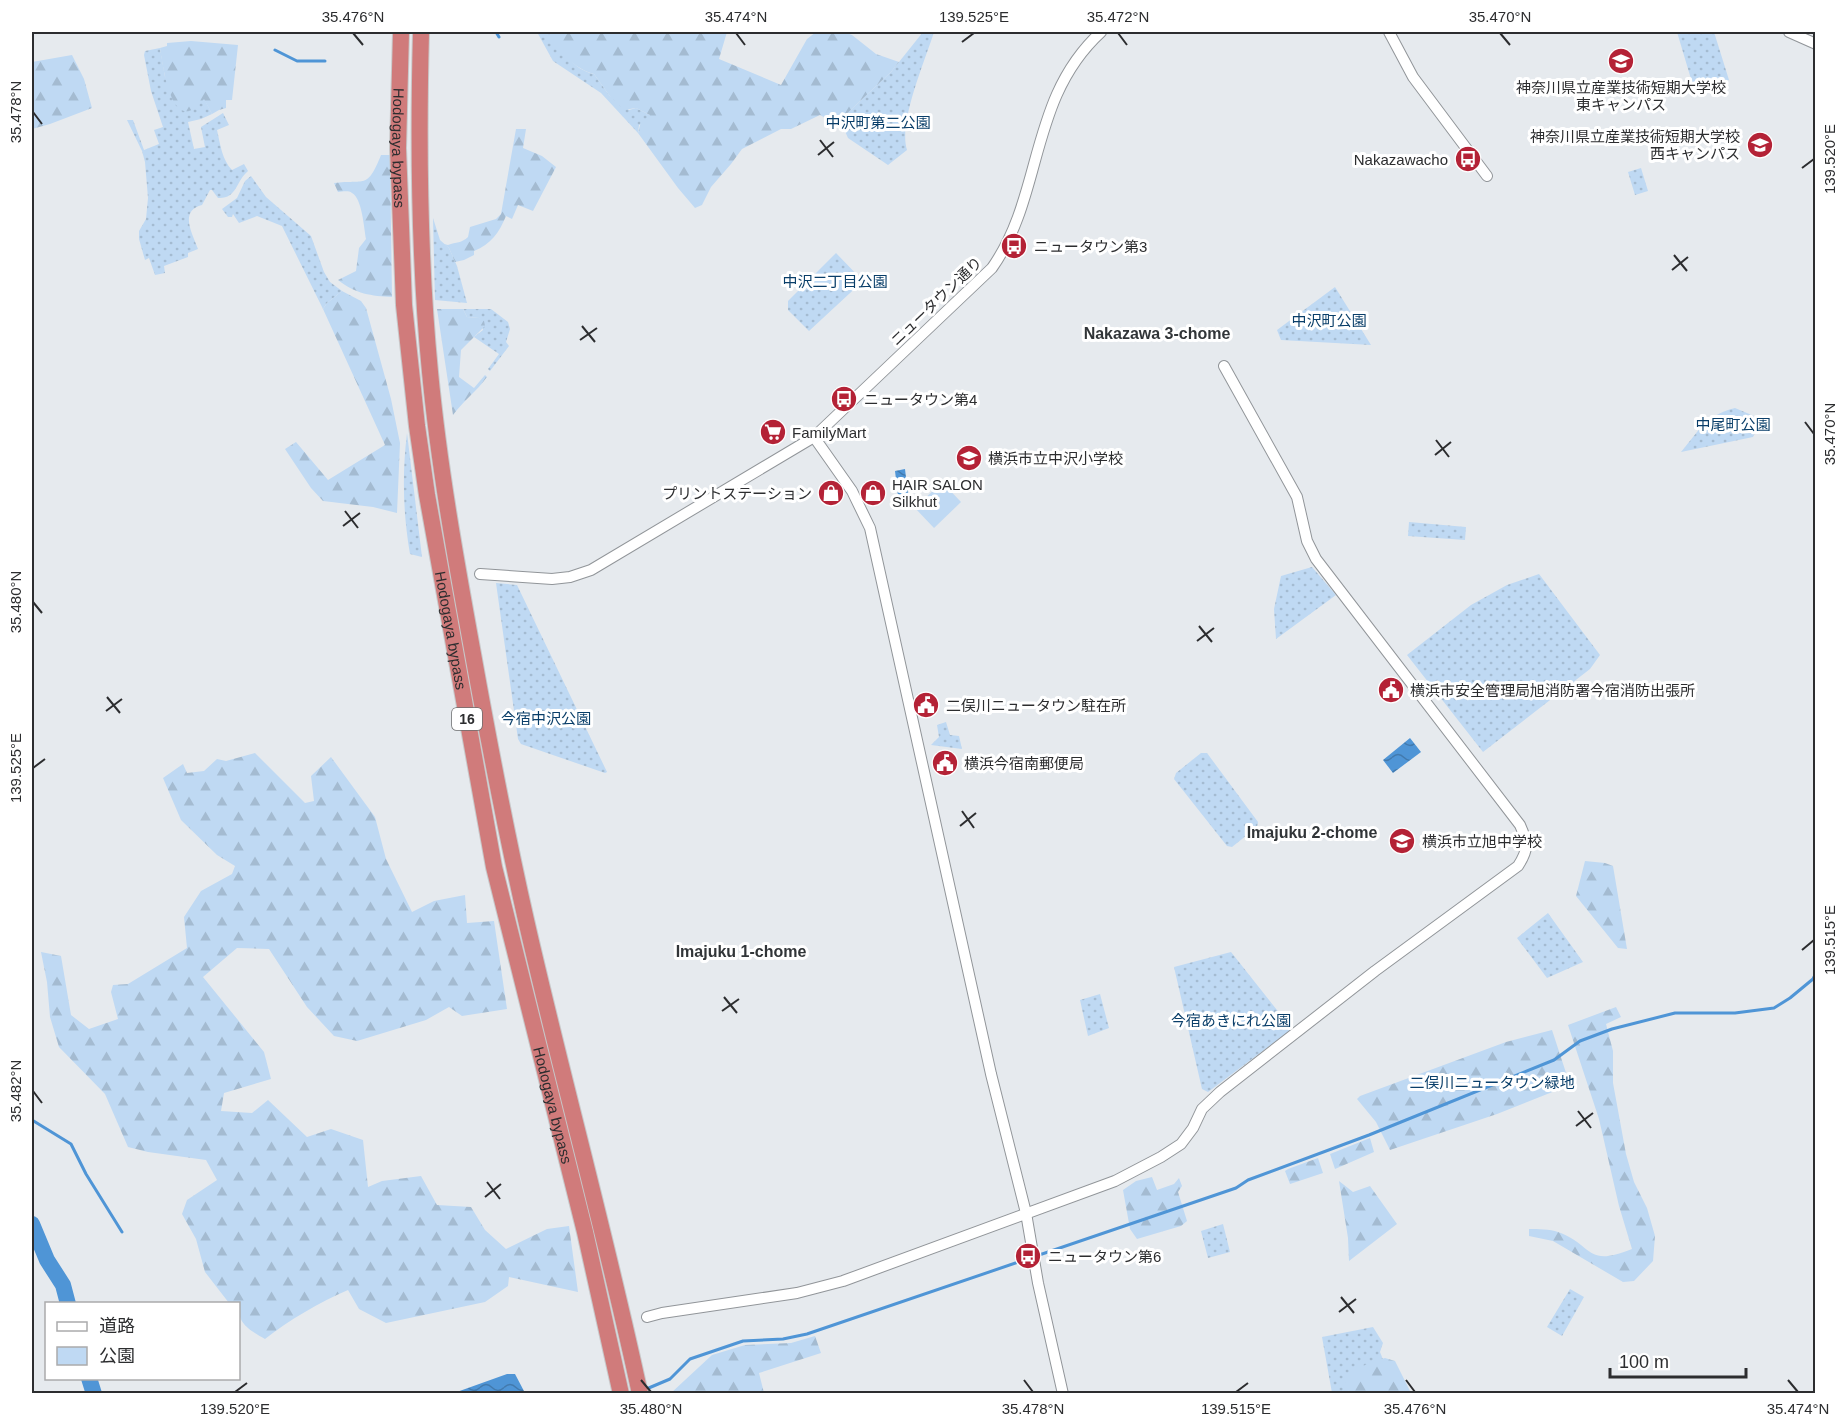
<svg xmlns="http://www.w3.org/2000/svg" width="1847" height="1425" font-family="Helvetica,'Noto Sans JP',sans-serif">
<defs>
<pattern id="green-dots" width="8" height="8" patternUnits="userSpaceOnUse" patternTransform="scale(1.5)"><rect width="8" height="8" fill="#bfd9f3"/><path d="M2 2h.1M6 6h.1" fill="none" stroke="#a4bbd1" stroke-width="1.8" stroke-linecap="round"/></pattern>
<pattern id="forest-firs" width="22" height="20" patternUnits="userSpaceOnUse" patternTransform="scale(1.5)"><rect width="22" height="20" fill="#bfd9f3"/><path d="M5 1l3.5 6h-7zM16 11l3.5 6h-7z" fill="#a4bbd1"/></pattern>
<pattern id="water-waves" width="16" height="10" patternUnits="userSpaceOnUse" patternTransform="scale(1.5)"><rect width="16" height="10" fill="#4f95d6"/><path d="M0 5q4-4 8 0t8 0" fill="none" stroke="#427aae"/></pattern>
</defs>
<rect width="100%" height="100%" fill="#e6eaee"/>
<!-- green -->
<path fill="url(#green-dots)" d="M 537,32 L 552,32 L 550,33 C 562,50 572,69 594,74 L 609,95 L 629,110 L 636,108 L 650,115 L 650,119 L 639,125 L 638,133 L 601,93 L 553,61 Z
M 923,32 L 934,32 C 925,61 898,123 907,150 L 888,165 L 848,138 L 840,120 L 891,72 Z
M 1677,32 L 1714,32 L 1729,80 L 1694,89 Z
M 160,48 L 165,77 L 204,98 L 212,114 L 201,119 L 188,122 L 194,149 L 205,147 L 201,127 L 223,113 L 229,125 L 217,130 C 220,143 222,160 232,170 L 244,164 L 248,171 C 236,181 237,199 218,198 L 212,190 L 210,190 L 202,205 C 179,211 192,233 198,249 L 188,253 L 188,257 L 164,266 L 165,273 L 155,275 L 149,258 L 145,260 L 139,239 L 139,231 L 146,219 L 148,198 L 145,162 L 142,151 L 127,120 L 133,120 L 144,150 L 159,144 L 154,130 L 163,127 L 151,91 L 144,55 L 145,51 Z
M 1641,168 L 1648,191 L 1635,195 L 1628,172 Z
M 251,176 L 266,197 L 311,236 L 324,272 L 330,282 L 342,291 L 327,303 L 323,309 L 282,226 L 257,216 L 239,223 L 233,214 L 232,217 L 228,217 L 222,209 L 237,198 L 245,181 Z
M 433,218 L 440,240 L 449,248 L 457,266 L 467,303 L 435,300 Z
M 836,253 L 863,281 L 809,331 L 788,310 L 788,301 Z
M 1335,287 L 1371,345 L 1281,340 L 1277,330 Z
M 463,309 L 491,309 L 508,322 L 510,329 L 506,342 L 509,346 L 490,371 L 488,369 L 499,354 L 474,337 L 483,330 L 479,318 L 467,317 Z
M 1735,408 L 1754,416 L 1760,422 L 1753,437 L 1681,452 C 1700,430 1704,416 1735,408 Z
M 407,433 L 422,557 L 410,554 C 403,513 402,474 407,433 Z
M 1409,522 L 1466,527 L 1465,540 L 1408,536 Z
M 1312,567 L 1336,595 L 1276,639 L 1274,609 L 1281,576 Z
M 1539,574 L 1600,655 L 1590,669 L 1483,752 L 1407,655 L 1471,605 L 1507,585 Z
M 496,583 L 517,585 L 607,772 L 605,773 L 521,744 L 518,739 Z
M 946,722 L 950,735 L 959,736 L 962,749 L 931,745 L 939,737 L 937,725 Z
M 1201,753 L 1207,753 L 1258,822 L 1257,827 L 1232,847 L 1227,846 L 1174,779 L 1176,773 Z
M 1548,913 L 1583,962 L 1547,978 L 1517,938 Z
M 1231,952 L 1292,1029 L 1208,1092 L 1202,1089 L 1174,967 Z
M 1100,994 L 1109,1028 L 1088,1036 L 1080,1000 Z
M 1223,1224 L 1230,1252 L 1208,1258 L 1201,1231 Z
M 1570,1289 L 1584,1297 L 1562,1336 L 1547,1327 Z
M 1373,1327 L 1383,1343 L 1380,1352 L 1386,1367 L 1355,1390 L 1332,1393 L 1322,1337 Z"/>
<!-- forest -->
<path fill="url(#forest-firs)" d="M 552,32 L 727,32 L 719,59 L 781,85 L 807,39 L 816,32 L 844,32 L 852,35 L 876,54 L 899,62 L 891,72 L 840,120 L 833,122 L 820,115 L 791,129 L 781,129 L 742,149 L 731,164 L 711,187 L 702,205 L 695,208 L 678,188 L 638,133 L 641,121 L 649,119 L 650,115 L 636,108 L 624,110 L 609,95 L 594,74 C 577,70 554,50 550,33 Z
M 191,41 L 238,45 L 232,100 L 226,100 L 226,108 L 219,110 L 212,114 L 204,99 C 172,140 163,67 160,48 L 167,46 L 167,43 Z
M 72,55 L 84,79 L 92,108 L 50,124 L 32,129 L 32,115 L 35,113 L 32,109 L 32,62 Z
M 516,129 L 526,129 L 523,148 L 542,156 L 556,167 L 533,211 L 518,205 L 512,219 L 506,216 C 499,233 491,244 474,251 L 474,255 L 464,260 L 455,262 L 449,248 L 444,244 L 448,245 C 456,242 462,243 468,237 L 470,227 L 496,219 L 501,214 Z
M 381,155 L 390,155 L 392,297 C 371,296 356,294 338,280 L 356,271 L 359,248 L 366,239 C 364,228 362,198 352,193 C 348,190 342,192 338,192 L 334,183 C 365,179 367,190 381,155 Z
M 342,291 L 361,301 L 366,308 L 391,399 L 400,443 L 397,513 L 373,507 L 323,501 L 311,488 L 285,449 L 296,442 L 328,480 L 385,445 L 323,309 L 327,303 Z
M 437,309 L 463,309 L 467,317 L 479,318 L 484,321 L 485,326 L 461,350 L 459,377 L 474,388 L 485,375 L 487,377 C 477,391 463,401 453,415 Z
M 255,753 L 305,803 L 314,801 L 311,776 L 331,757 L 375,817 L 386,859 L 412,912 L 434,901 L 465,895 L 467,923 L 494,921 L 507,1009 L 462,1016 L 449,1007 L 426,1020 L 357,1041 L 334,1036 L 307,1007 L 269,949 L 237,948 L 203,977 L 264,1052 L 271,1079 L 224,1093 L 221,1111 L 252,1113 L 268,1100 L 307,1137 L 331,1129 L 363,1140 L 368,1187 L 382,1181 L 421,1176 L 437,1205 L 471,1207 L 485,1230 L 506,1249 L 547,1229 L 569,1226 L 578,1292 L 509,1277 L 508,1286 L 485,1302 L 386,1323 L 359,1309 L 348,1290 C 320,1302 289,1320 265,1339 C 248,1329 238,1324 238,1304 L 229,1303 L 205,1272 L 196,1239 L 182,1214 L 187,1200 L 217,1180 L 206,1160 L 148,1152 L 128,1147 L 105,1094 L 59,1047 L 50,1017 L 47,982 L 41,952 L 61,956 L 71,1015 L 89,1029 L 118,1019 L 111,992 L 113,985 L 128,984 L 187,948 L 184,917 L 201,891 L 232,874 L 235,866 L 217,855 L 181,820 L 163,778 L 183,764 L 187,773 L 204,771 L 217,759 L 226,761 Z
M 1585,861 L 1605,863 L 1613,866 L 1627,949 L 1618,948 L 1576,896 Z
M 1616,1007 L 1621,1017 L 1606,1024 L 1613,1051 L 1613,1083 L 1626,1154 L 1634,1182 L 1647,1208 L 1655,1236 L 1653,1261 L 1634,1281 L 1623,1282 L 1553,1241 L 1529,1236 L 1529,1229 C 1538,1229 1550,1229 1558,1232 C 1594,1245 1585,1268 1632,1249 L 1619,1206 L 1599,1119 L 1568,1025 Z
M 1552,1030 L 1570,1085 L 1497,1114 L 1390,1150 L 1376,1122 L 1357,1099 L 1360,1096 L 1506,1042 Z
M 1370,1138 L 1374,1152 L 1335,1169 L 1330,1154 Z
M 1318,1158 L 1323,1173 L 1290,1184 L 1285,1171 L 1288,1169 Z
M 1152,1177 L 1157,1190 L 1174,1184 L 1179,1178 L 1182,1186 L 1178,1192 L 1187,1221 L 1181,1226 L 1137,1239 L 1130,1229 L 1123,1190 L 1136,1181 Z
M 1339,1181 L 1353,1192 L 1370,1186 L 1397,1224 L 1349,1261 L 1348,1238 Z
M 815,1336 L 821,1353 L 759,1373 L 764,1393 L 671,1393 L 712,1355 L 745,1345 L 791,1343 Z
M 1385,1358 L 1395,1361 L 1411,1393 L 1352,1393 L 1343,1386 C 1353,1369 1366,1363 1385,1358 Z"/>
<!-- pitch -->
<path fill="#bfd9f3" d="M 942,482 L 961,502 L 934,528 L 915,508 Z"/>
<!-- water -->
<path fill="url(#water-waves)" d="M 905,469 L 909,503 L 899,504 L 895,471 Z
M 1410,738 L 1421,752 L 1393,773 L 1383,760 Z
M 507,1374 L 515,1374 L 525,1393 L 454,1393 Z"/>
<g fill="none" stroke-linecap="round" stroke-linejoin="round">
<!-- stream -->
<path stroke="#4f95d6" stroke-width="3" d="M 496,32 L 499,37
M 275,50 L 297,61 L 325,61
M 32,1120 L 71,1144 L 86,1174 L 122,1232
M 644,1390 L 670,1379 L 690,1359 L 743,1341 L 783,1339 L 807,1334 L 1236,1188 L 1248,1180 L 1369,1135 L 1554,1060 L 1580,1041 L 1612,1029 L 1675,1013 L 1735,1013 L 1774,1008 L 1790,998 L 1813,979 L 1816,973"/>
<!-- river -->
<path stroke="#4f95d6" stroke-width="16" d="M 32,1224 L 47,1260 L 63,1285 L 68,1304
M 89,1378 L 94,1394"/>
<!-- minor casing -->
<g stroke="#919599" stroke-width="12">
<path id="minor" d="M 1389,32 L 1413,77 L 1487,176
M 1789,32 L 1816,44
M 814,437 L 852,491 L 870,528 L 991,1074 L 1026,1213 L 1038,1283 L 1063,1394
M 480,574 L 552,579 L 570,577 L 591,570 L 814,437 L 992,268 C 1044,194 1028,99 1101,32
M 647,1317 L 662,1313 L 797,1293 L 843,1281 L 1115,1181 L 1161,1157 L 1181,1144 L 1193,1128 L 1202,1109 L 1220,1092 L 1375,971 L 1518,866 C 1529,849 1528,843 1520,825 L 1316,559 L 1307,541 L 1297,497 L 1224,366"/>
</g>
<!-- highway casing -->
<g stroke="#c8c8c9" stroke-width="18">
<g id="highway">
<path id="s1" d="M 401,32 L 398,148 L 404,305 L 417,426 L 427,495 L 494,867 L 585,1232 L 621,1394"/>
<path d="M 421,32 C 418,145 419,259 430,372 C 439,467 456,561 473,654 C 489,743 506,832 526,920 C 562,1078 606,1235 640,1394"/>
</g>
</g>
<!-- minor -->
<use href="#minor" stroke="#fff" stroke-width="10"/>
<!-- highway -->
<use href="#highway" stroke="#d07b7b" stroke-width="16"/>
</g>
<!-- ticks -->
<path fill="none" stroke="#2c2d2f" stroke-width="2" d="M 353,33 L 363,45M 736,33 L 745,45M 1118,33 L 1127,45M 1500,33 L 1510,45M 962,42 L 974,33M 33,112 L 42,124M 820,140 L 833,157M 818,155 L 834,142M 1802,168 L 1814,159M 1674,255 L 1687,271M 1672,270 L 1688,257M 582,326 L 595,342M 580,340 L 597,328M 1805,422 L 1814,434M 1436,440 L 1449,457M 1435,455 L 1451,442M 345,511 L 358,528M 343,526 L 360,513M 33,602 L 42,613M 1199,626 L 1212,642M 1197,641 L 1214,628M 107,697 L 120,713M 106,711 L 122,699M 33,768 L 45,759M 962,811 L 974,828M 960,826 L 976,813M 1802,950 L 1814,940M 724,997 L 737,1013M 722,1011 L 739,999M 33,1091 L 42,1103M 1578,1111 L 1591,1128M 1576,1126 L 1593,1113M 487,1182 L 500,1199M 485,1197 L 501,1184M 1341,1297 L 1354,1313M 1339,1312 L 1356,1299M 641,1380 L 651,1392M 1024,1380 L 1033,1392M 1406,1380 L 1415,1392M 1788,1380 L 1798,1392M 235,1392 L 247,1383M 1236,1392 L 1248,1383"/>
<!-- icons -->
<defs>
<g id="university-disc" transform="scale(1.35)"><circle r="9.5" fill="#b42236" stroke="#fff"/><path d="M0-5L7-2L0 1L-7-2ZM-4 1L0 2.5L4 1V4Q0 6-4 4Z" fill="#fff"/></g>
<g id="bus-disc" transform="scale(1.35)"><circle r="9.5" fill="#b42236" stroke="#fff"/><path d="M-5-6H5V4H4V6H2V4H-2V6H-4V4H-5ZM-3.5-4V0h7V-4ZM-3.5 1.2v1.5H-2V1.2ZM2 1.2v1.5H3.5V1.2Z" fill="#fff"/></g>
<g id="supermarket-disc" transform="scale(1.35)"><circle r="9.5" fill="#b42236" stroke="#fff"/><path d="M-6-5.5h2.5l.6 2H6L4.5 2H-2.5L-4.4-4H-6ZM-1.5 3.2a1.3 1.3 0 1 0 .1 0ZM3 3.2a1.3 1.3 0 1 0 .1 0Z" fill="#fff"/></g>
<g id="school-disc" transform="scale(1.35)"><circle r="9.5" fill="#b42236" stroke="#fff"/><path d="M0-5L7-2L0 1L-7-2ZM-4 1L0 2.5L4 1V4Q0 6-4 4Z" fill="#fff"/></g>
<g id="shop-disc" transform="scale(1.35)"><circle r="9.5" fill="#b42236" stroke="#fff"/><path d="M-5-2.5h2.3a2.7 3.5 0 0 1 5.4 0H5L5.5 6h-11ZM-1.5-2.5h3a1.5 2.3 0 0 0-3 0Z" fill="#fff"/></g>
<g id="civic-disc" transform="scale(1.35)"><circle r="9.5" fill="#b42236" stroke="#fff"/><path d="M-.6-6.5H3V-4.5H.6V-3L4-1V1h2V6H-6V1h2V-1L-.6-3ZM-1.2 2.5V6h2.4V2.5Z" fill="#fff"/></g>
</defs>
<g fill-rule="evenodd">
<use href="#university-disc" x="1621" y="61"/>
<use href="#university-disc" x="1760" y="145"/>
<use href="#bus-disc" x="1468" y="159"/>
<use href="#bus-disc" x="1014" y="246"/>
<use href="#bus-disc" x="844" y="399"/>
<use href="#supermarket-disc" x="773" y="432"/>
<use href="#school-disc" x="969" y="458"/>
<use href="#shop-disc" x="831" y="493"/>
<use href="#shop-disc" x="873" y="493"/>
<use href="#civic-disc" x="1391" y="690"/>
<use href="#civic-disc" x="926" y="705"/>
<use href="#civic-disc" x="945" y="763"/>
<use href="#school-disc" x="1402" y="841"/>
<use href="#bus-disc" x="1028" y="1256"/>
</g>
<g text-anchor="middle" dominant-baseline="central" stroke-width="6" stroke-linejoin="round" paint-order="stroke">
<!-- shield labels -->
<rect fill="#fff" stroke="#6b6c6d" stroke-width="1.5" x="452" y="708" width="30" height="22" rx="4.5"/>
<g font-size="14" font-weight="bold" fill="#2c2d2f">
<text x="467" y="719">16</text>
</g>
<!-- poi labels -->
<g font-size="15" fill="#2c2d2f" stroke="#fff" text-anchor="start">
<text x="1621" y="87" text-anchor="middle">神奈川県立産業技術短期大学校<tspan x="1621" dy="17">東キャンパス</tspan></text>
<text x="1740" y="136" text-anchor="end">神奈川県立産業技術短期大学校<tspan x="1740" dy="17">西キャンパス</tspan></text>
<text x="1448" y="159" text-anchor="end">Nakazawacho</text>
<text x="1034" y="246">ニュータウン第3</text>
<text x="864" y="399">ニュータウン第4</text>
<text x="792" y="432">FamilyMart</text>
<text x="988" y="458">横浜市立中沢小学校</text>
<text x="892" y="484">HAIR SALON<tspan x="892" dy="17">Silkhut</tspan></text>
<text x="812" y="493" text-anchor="end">プリントステーション</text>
<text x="1410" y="690">横浜市安全管理局旭消防署今宿消防出張所</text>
<text x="946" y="705">二俣川ニュータウン駐在所</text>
<text x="964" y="763">横浜今宿南郵便局</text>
<text x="1422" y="841">横浜市立旭中学校</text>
<text x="1048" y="1256">ニュータウン第6</text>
</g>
<!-- park labels -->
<g font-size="15" fill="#093e69" stroke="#fff">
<text x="878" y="122">中沢町第二公園</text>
<text x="835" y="281">中沢二丁目公園</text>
<text x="1329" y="320">中沢町公園</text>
<text x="1733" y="424">中尾町公園</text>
<text x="546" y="718">今宿中沢公園</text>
<text x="1231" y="1020">今宿あきにれ公園</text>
<text x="1492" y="1082">二俣川ニュータウン緑地</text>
</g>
<!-- street labels -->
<g font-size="15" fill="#2c2d2f" stroke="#fff">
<text stroke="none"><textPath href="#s1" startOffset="116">Hodogaya bypass</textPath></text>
<text transform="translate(936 301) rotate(-44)">ニュータウン通り</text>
<text stroke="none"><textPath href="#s1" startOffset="602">Hodogaya bypass</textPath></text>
<text stroke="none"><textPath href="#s1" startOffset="1088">Hodogaya bypass</textPath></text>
</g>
<!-- neighbourhood labels -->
<g font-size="16" font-weight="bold" fill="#313538" stroke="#fff">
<text x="1157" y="333">Nakazawa 3-chome</text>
<text x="1312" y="832">Imajuku 2-chome</text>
<text x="741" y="951">Imajuku 1-chome</text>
</g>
</g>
<!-- border -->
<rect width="1847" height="1425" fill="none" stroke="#ffffff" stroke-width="66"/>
<!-- legend -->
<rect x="45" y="1302" width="195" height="78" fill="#ffffff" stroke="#ababac" stroke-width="1.5"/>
<rect x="57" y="1322" width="30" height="9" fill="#ffffff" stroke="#ababac" stroke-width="1.5"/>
<text x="99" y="1332" font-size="18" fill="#2c2d2f">道路</text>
<rect x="57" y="1347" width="30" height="18" fill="#bfd9f3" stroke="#ababac" stroke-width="1.5"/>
<text x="99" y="1362" font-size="18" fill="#2c2d2f">公園</text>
<!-- scale -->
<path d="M1610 1368v9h136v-9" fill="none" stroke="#2c2d2f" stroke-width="3"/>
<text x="1619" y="1368" font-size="18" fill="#2c2d2f" stroke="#ffffff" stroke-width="4.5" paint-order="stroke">100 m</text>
<rect x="33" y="33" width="1781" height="1359" fill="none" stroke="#2c2d2f" stroke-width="2"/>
<g font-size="15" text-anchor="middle" fill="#2c2d2f">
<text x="353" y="22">35.476°N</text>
<text x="736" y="22">35.474°N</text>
<text x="974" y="22">139.525°E</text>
<text x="1118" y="22">35.472°N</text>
<text x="1500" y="22">35.470°N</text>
<text transform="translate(16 112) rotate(-90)" y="5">35.478°N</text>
<text transform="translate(1830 159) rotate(-90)" y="5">139.520°E</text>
<text transform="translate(1830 434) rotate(-90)" y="5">35.470°N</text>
<text transform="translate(16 602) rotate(-90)" y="5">35.480°N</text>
<text transform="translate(16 768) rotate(-90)" y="5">139.525°E</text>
<text transform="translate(1830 940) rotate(-90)" y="5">139.515°E</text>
<text transform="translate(16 1091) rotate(-90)" y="5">35.482°N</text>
<text x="235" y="1414">139.520°E</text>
<text x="651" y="1414">35.480°N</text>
<text x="1033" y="1414">35.478°N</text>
<text x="1236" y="1414">139.515°E</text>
<text x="1415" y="1414">35.476°N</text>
<text x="1798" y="1414">35.474°N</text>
</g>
</svg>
